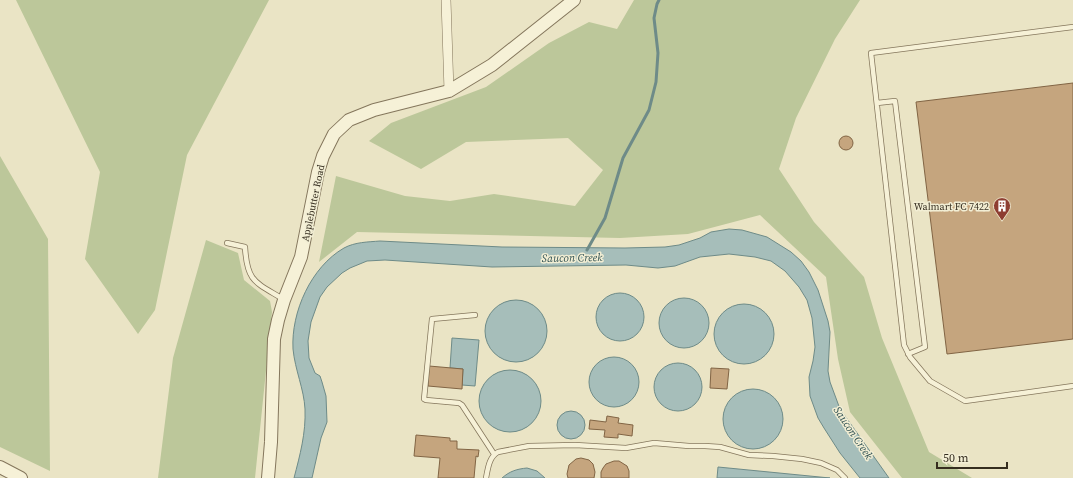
<svg xmlns="http://www.w3.org/2000/svg" width="1073" height="478" font-family="'Source Serif 4',serif">
<rect width="100%" height="100%" fill="#eae4c5"/>
<!-- green -->
<path fill="#bcc79a" d="M 16,0 L 269,0 L 187,155 L 155,310 L 138,334 L 85,259 L 100,172 Z
M 634,0 L 860,0 L 835,39 L 796,118 L 779,169 L 814,222 L 864,277 L 882,338 L 929,452 L 972,478 L 902,478 L 850,412 L 838,359 L 826,277 L 760,215 L 688,234 L 620,238 L 357,232 L 319,262 L 336,176 L 405,196 L 450,201 L 494,194 L 575,206 L 603,170 L 568,138 L 466,142 L 421,169 L 369,141 L 391,123 L 486,87 L 549,43 L 589,22 L 617,29 Z
M 0,156 L 48,239 L 50,471 L 0,447 Z
M 206,240 L 238,253 L 244,280 L 270,301 L 272,312 L 255,478 L 158,478 L 173,358 Z"/>
<!-- water -->
<path fill="#a6beba" stroke="#6e8b88" d="M 729,229 L 742,230 L 767,237 L 791,252 L 801,261 L 809,272 L 818,290 L 828,321 L 830,332 L 828,371 L 830,382 L 840,409 L 889,478 L 860,478 L 840,453 L 824,428 L 818,418 L 810,396 L 809,377 L 813,361 L 815,347 L 812,318 L 807,300 L 799,287 L 785,271 L 771,261 L 755,257 L 729,254 L 700,257 L 675,266 L 658,268 L 626,265 L 492,267 L 385,260 L 367,261 L 350,268 L 342,273 L 327,287 L 320,297 L 311,322 L 308,341 L 309,358 L 315,373 L 320,376 L 322,382 L 326,396 L 327,422 L 321,438 L 312,478 L 294,478 C 300,455 306,433 305,409 C 304,389 295,370 293,349 C 291,312 311,267 344,248 C 355,242 368,242 380,241 L 502,247 L 625,248 L 665,247 L 679,245 L 700,238 L 711,232 Z
M596 317a24 24 0 1 1 48 0a24 24 0 1 1-48 0Z
M659 323a25 25 0 1 1 50 0a25 25 0 1 1-50 0Z
M485 331a31 31 0 1 1 62 0a31 31 0 1 1-62 0Z
M714 334a30 30 0 1 1 60 0a30 30 0 1 1-60 0Z
M 452,338 L 479,340 L 475,386 L 462,385 L 463,369 L 450,368 Z
M589 382a25 25 0 1 1 50 0a25 25 0 1 1-50 0Z
M654 387a24 24 0 1 1 48 0a24 24 0 1 1-48 0Z
M479 401a31 31 0 1 1 62 0a31 31 0 1 1-62 0Z
M723 419a30 30 0 1 1 60 0a30 30 0 1 1-60 0Z
M557 425a14 14 0 1 1 28 0a14 14 0 1 1-28 0Z
M 718,467 L 830,478 L 717,478 Z
M 527,468 L 537,471 L 545,478 L 502,478 C 510,471 517,469 527,468 Z"/>
<g fill="none" stroke-linecap="round" stroke-linejoin="round">
<!-- stream -->
<path stroke="#6e8b88" stroke-width="3" d="M 587,250 L 605,218 L 623,158 L 649,110 L 656,82 L 658,53 L 654,18 L 657,4 L 659,0"/>
</g>
<!-- building -->
<path fill="#c5a57e" stroke="#816444" d="M 1073,83 L 1073,339 L 947,354 L 916,102 Z
M839 143a7 7 0 1 1 14 0a7 7 0 1 1-14 0Z
M 429,366 L 463,369 L 462,389 L 428,386 Z
M 711,368 L 729,369 L 727,389 L 710,388 Z
M 607,416 L 619,418 L 618,423 L 633,425 L 632,436 L 618,434 L 618,438 L 604,437 L 605,430 L 589,429 L 590,420 L 606,422 Z
M 416,435 L 450,438 L 450,441 L 457,441 L 457,449 L 479,450 L 478,457 L 476,456 L 474,478 L 438,478 L 440,458 L 414,456 Z
M 581,458 L 589,460 L 593,464 L 595,472 L 594,478 L 568,478 L 567,474 L 569,465 L 576,459 Z
M 614,461 L 619,461 L 627,466 L 629,471 L 629,478 L 601,478 L 601,472 L 603,468 L 606,464 Z"/>
<g fill="none" stroke-linecap="round" stroke-linejoin="round">
<!-- service casing -->
<g stroke="#84765c" stroke-width="6">
<path id="service" d="M 1073,27 L 871,53 L 904,345 L 910,357 L 930,381 L 965,401 L 1073,386
M 877,103 L 895,101 L 925,347 L 908,354
M 227,243 L 245,247 C 247,282 255,282 283,299
M 475,315 L 432,319 L 424,399 L 426,400 L 459,403 L 462,405 L 494,454
M 486,478 C 488,468 489,457 498,452 L 529,446 L 575,445 L 626,448 L 654,443 L 689,446 L 705,446 L 720,447 L 749,455 L 773,456 L 802,459 L 821,463 L 837,470 L 845,478"/>
</g>
<!-- minor casing -->
<g stroke="#84765c" stroke-width="10">
<path id="minor" d="M 446,0 L 449,91"/>
</g>
<!-- tertiary casing -->
<g stroke="#84765c" stroke-width="14">
<path id="tertiary" d="M 0,467 L 21,478
M 268,478 L 271,442 L 274,339 L 278,320 L 284,300 L 301,257 L 318,172 L 323,156 L 334,134 L 349,120 L 374,110 L 449,91 L 492,65 L 574,0"/>
</g>
<!-- service -->
<use href="#service" stroke="#f6f1d7" stroke-width="4.5"/>
<!-- minor -->
<use href="#minor" stroke="#f6f1d7" stroke-width="9"/>
<!-- tertiary -->
<use href="#tertiary" stroke="#f6f1d7" stroke-width="12"/>
</g>
<!-- icons -->
<defs>
<g id="building-pin" transform="scale(0.9)"><path d="M0 17L-7.5 6A9.5 9.5 0 1 1 7.5 6Z" fill="#8e3d31" stroke="#f2eed4"/><path d="M-4-6H4V6H1V3H-1V6H-4ZM-2.5-4.3h1.7v1.8h-1.7ZM.8-4.3h1.7v1.8H.8ZM-2.5-1h1.7V.8h-1.7ZM.8-1h1.7V.8H.8Z" fill="#fff"/></g>
</defs>
<g fill-rule="evenodd">
<use href="#building-pin" x="1002" y="206"/>
</g>
<g text-anchor="middle" dominant-baseline="central" stroke-width="3" stroke-linejoin="round" paint-order="stroke">
<!-- street labels -->
<g font-size="10" fill="#352d1f" stroke="#f2eed4">
<text transform="translate(313 203) rotate(-78)">Applebutter Road</text>
</g>
<!-- poi labels -->
<g font-size="10" fill="#352d1f" stroke="#f2eed4" text-anchor="end">
<text x="989" y="206">Walmart FC 7422</text>
</g>
<!-- water labels -->
<g font-size="11" font-style="italic" fill="#305153" stroke="#f2eed4">
<text transform="translate(572 258) rotate(-1)">Saucon Creek</text>
<text transform="translate(853 433) rotate(56)">Saucon Creek</text>
</g>
</g>
<!-- scale -->
<path d="M937 462v6h70v-6" fill="none" stroke="#352d1f" stroke-width="2"/>
<text x="943" y="462" font-size="12" fill="#352d1f" stroke="#f2eed4" stroke-width="3" paint-order="stroke">50 m</text>
</svg>
